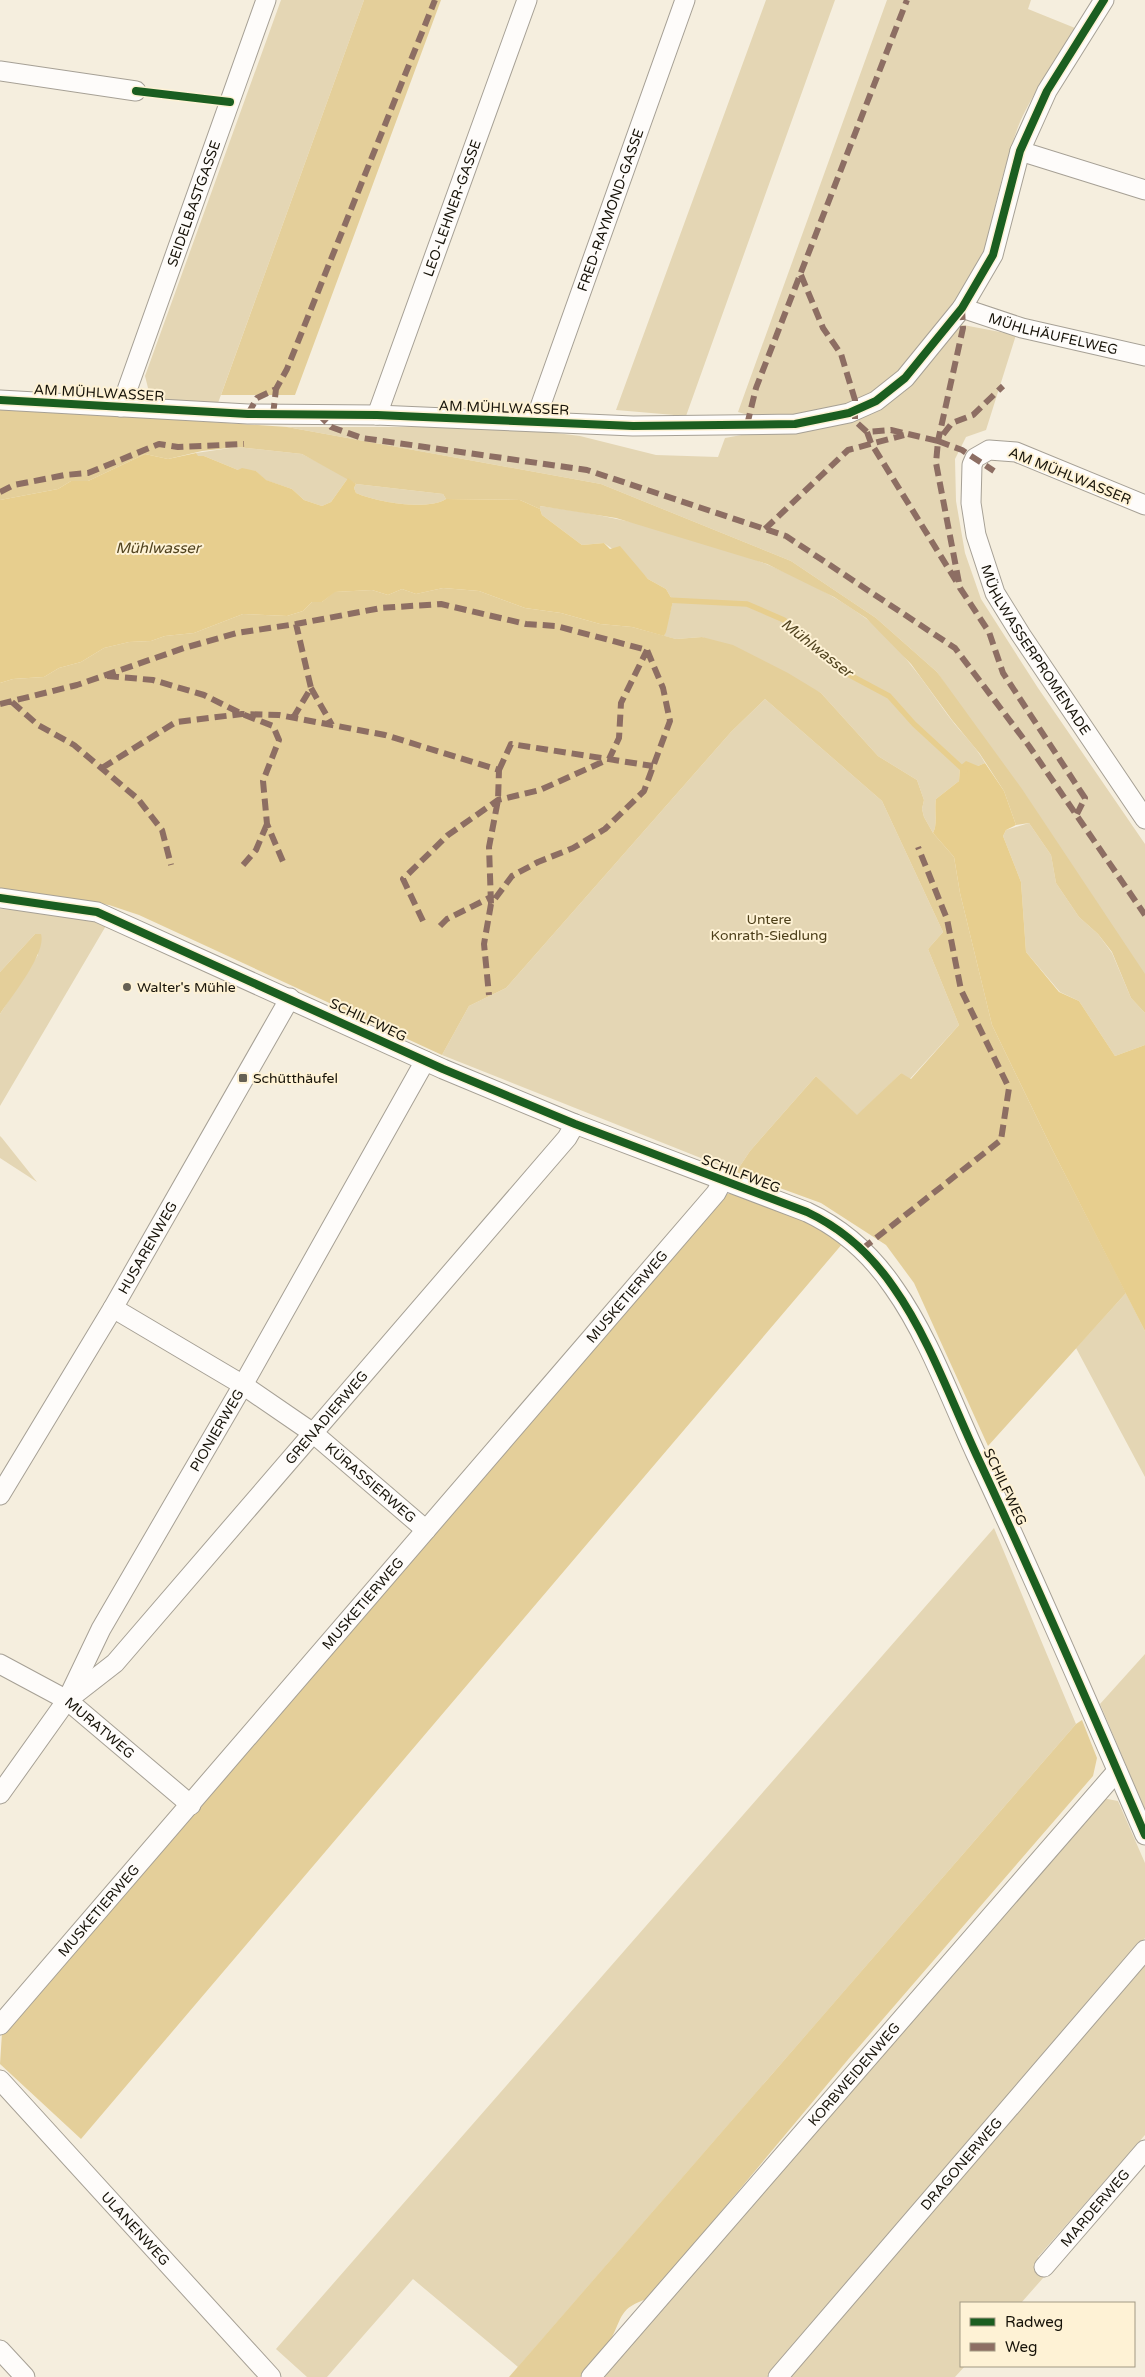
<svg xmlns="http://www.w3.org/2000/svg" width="1145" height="2377" font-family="'Varela Round',sans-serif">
<rect width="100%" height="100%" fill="#f5eede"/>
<!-- green -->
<path fill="#e4d6b4" d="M 281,0 L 364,0 L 218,403 L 151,400 L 145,376 Z
M 766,0 L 835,0 L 686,416 L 616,410 Z
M 887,0 L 1031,0 L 1028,9 L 1075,28 C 1058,57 1030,97 1018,127 C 1009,152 1001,181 995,207 C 991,225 989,242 982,259 C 968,290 900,381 871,397 C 839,414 772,424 738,412 Z
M 958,324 L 1016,335 L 986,430 L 966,437 L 955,459 L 956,501 L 965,553 L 981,599 L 1038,688 L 1145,844 L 1145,990 L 937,672 L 876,618 L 791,561 L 601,484 L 287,427 L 508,427 L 580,436 L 656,455 L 718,457 L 725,438 L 758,432 L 797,430 L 912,382 L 936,356 Z
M 237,447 L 302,454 L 348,478 L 331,502 L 322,506 L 304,500 L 292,489 L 265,480 L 256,471 L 238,470 L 204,456 L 197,456 L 196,453 Z
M 356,484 L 443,494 L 446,499 C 427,511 376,502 356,493 L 354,488 Z
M 539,506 C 641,518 781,556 864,617 C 897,641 926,685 950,718 C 961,733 976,746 985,763 L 978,766 L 960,766 L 959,781 L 936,799 C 934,810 938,824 933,833 L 924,817 L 922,809 L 924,800 L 917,780 L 878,756 L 821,693 L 702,637 L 676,639 L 664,636 L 673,601 L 666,589 L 648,579 L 634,564 L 604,543 L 582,545 L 542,515 Z
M 765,699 L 882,801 L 943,932 L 928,949 L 959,1025 L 908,1081 L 901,1073 L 857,1116 L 816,1076 L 750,1151 L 736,1172 L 442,1055 L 469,1006 L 506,988 L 731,732 Z
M 1029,823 L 1051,855 L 1056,883 L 1079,917 L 1098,934 L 1112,953 L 1131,998 L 1145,1013 L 1145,1045 L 1115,1056 L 1079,1001 L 1060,992 L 1026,952 L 1021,882 L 1003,836 L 1006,830 Z
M 0,909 L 36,911 L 107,924 L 0,1106 L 0,1014 L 38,955 L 35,934 L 0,972 Z
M 0,1136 L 2,1138 L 37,1182 L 0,1158 Z
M 1126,1293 L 1145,1331 L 1145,1477 L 1076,1348 Z
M 994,1528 L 1076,1724 L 518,2367 L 413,2279 L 327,2377 L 307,2377 L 276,2349 Z
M 1145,1654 L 1145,1810 L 1100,1704 Z
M 1102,1798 L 1118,1801 L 1145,1863 L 1145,1938 L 767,2377 L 604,2377 Z
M 1145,1961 L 1145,2135 L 1038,2257 L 1051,2269 L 1021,2303 L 961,2303 L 961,2366 L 965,2366 L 955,2377 L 788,2377 Z"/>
<!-- forest -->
<path fill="#e4cf9a" d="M 364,0 L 441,0 L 295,395 L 221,395 Z
M 0,408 L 287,427 L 601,484 L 791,561 L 876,618 L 937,672 L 1022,789 L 1145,974 L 1145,1013 L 1131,998 L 1112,952 L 1098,934 L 1079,917 L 1056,883 L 1051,855 L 1029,823 L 1016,825 L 1004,791 L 980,754 L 952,720 L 911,664 L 866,618 L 834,597 L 767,564 L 616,518 L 540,506 L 540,509 L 520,500 L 446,499 L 443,494 L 356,484 L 302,454 L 237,447 L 202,451 L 168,459 L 145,454 L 88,481 L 71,481 L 58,489 L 0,500 Z
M 443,588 L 479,591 L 525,608 L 561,613 L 600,624 L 632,627 L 676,639 L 702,637 L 733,645 L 788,673 L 821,693 L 878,756 L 917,780 L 924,800 L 922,809 L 924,817 L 933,833 L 954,857 L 960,893 L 992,1025 L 1052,1149 L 1126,1293 L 988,1446 L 914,1283 L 886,1245 L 821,1203 L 736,1172 L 750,1151 L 816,1076 L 857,1115 L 901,1073 L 911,1079 L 959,1025 L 928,949 L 943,932 L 882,801 L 765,699 L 731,732 L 506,988 L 469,1006 L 442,1055 L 139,915 L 109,905 L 0,889 L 0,683 L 13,679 L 44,677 L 59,668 L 81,662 L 104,648 L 129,642 L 151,641 L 165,636 L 194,633 L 243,614 L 287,616 L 303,611 L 312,602 L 322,602 L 334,592 L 372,590 L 388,595 L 402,589 L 416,594 Z
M 35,934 L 41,934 C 47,953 11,997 0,1014 L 0,972 Z
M 727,1194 C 765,1192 811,1224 843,1243 L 81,2139 L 0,2064 L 2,2033 Z
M 1082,1720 L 1097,1758 L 1093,1776 L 851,2056 L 649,2298 C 618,2309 624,2315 610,2341 C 603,2354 590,2366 580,2377 L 509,2377 L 1076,1724 Z"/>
<!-- water -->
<path fill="#e7ce8e" d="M 196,453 L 198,456 L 204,456 L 238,470 L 242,468 L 256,471 L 266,480 L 292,489 L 304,500 L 322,506 L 331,502 L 348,478 L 356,484 L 354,488 L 356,493 C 376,502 427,511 446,499 L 520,500 L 540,509 L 542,515 L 582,545 L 604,543 L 610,549 L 620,546 L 648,579 L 666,589 L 673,601 L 666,632 L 664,636 L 632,627 L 600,624 L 561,613 L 525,608 L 479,591 L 443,588 L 416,594 L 402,589 L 388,595 L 372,590 L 335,592 L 322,602 L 312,602 L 303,611 L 287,616 L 243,614 L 194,633 L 165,636 L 151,641 L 129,642 L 104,648 L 81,662 L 59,668 L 44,677 L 13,679 L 0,683 L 0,500 L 58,489 L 71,481 L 88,481 L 145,454 L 168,459 Z
M 966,761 L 978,766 L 985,763 L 1004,791 L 1016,825 L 1006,830 L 1003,836 L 1021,882 L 1026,952 L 1059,992 L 1079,1001 L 1115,1056 L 1145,1045 L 1145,1331 L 1052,1149 L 992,1025 L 960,893 L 954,857 L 933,833 C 938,824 934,810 936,799 L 959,781 L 960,766 Z"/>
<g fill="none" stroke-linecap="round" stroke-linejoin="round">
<!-- stream -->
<path stroke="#e7ce8e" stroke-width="5.5" d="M 667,600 L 747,604 L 784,620 L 815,650 L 844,672 L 889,696 L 914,724 L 965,771"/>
<!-- minor casing -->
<g stroke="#a6a095" stroke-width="21">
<g id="minor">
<path d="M 0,71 L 136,91"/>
<path d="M 1020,151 L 1145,190"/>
<path id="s1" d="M 962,308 L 1022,328 L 1145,356"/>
<path d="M 0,400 L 248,414 L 377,415 L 633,426 L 795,424 L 849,413 L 876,401 L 905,378 L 962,308 L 993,255 L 1020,151 L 1047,91 L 1104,0"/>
<path id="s2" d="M 121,407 L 266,0"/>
<path id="s3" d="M 377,415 L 527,0"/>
<path id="s4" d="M 535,421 L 685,0"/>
<path id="s5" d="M 1145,505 L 1016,452 L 989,450 L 975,458 L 972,465 L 971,503 L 976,535 L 995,593 L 1021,635 L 1145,819"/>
<path d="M 0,898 L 97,912 L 443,1069 L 575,1124 L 807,1212 C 843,1229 871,1254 894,1288 C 928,1336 951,1400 976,1454 C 1035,1580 1090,1707 1145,1835"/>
<path id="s6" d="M 113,1308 L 243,1385 L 313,1433 L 426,1530"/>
<path id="s7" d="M 0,1495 L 113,1308 L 290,998"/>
<path id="s8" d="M 0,1664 L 67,1700 L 191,1805"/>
<path id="s9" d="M 70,1698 L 115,1663 L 567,1138 L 575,1124"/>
<path id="s10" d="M 0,1794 L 67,1700 L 101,1629 L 243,1385 L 425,1061"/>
<path id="s11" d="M 0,2025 L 716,1193 L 723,1180"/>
<path id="s12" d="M 0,2080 L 271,2377"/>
<path id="s13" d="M 1044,2267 L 1145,2150"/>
<path d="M 0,2350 L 25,2377"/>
<path id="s14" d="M 591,2377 L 1117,1771"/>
<path id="s15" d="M 778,2377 L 1145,1950"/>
</g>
</g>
<!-- minor -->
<use href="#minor" stroke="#fefcfa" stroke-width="19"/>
<!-- quiet -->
<path stroke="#8d6e63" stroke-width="6" stroke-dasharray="12 6" stroke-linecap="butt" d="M 801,275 L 823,328 L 841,354 L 855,400 L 855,421 L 867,432 L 891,430 L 938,441 L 936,463 L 960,588 L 989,632 L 1003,673 L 1085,798 L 1077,814
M 962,308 L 963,328 L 938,441 L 952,423 L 973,415 L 1003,386
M 248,414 L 257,398 L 276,389 L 287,369 L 435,0
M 318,414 L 331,427 L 362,438 L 587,470 L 786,536 L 955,648 L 1029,746 L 1145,915
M 273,415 L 276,389
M 747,425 L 756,388 L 907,0
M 867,432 L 871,443 L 958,584
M 938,441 L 962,450 L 994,471
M 0,492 L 14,485 L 65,475 L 88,473 L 159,444 L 178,447 L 244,444
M 765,529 L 848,450 L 904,435
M 107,676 L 153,680 L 204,695 L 242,714 L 273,726 L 279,740 L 263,781 L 267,824 L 284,864
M 311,688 L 332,725
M 12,702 L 38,725 L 74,745 L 138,799 L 162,830 L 171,865
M 0,704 L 77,685 L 184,648 L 237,633 L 296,624 L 381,608 L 441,604 L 526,624 L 556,626 L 647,650 L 663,688 L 670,721 L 644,791 L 605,829 L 573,848 L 538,862 L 512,876 L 491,904 L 484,944 L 489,995
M 293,718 L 311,688 L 296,624
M 102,768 L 176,722 L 242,714 L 279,715 L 385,735 L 499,770 L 498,800 L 489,847 L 491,904
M 499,770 L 511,744 L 653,766
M 243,865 L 256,850 L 267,824
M 423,921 L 403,879 L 448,835 L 498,800 L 540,790 L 609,759 L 619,738 L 621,703 L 647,650
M 440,926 L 447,919 L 491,897
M 862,1249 L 1001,1140 L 1009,1088 L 961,990 L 947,919 L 918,847"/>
<!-- cycleway casing -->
<g stroke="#fef2d5" stroke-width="11">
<path id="cycleway" d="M 136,91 L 230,102
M 0,400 L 248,414 L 377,415 L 633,426 L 795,424 L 849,413 L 876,401 L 905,378 L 962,308 L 993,255 L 1020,151 L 1047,91 L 1104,0
M 0,898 L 97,912 L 443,1069 L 575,1124 L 807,1212 C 843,1229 871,1254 894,1288 C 928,1336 951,1400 976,1454 C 1035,1580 1090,1707 1145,1835"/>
</g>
<!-- cycleway -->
<use href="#cycleway" stroke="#1b5e20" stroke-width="8"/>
</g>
<!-- markers -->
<g fill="#656054" stroke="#fef2d5" stroke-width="2">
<circle cx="127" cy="987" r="5"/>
<rect x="238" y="1073" width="10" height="10" rx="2.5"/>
</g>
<g text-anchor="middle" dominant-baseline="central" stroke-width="4" stroke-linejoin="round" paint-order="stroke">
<!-- street labels -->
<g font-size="14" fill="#171309" stroke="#fef2d5">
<text stroke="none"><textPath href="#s2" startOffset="216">SEIDELBASTGASSE</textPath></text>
<text stroke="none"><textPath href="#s3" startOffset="220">LEO-LEHNER-GASSE</textPath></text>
<text stroke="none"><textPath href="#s4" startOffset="224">FRED-RAYMOND-GASSE</textPath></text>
<text stroke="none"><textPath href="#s1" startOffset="95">MÜHLHÄUFELWEG</textPath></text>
<text transform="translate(99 393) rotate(3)">AM MÜHLWASSER</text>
<text transform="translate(504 408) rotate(2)">AM MÜHLWASSER</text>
<text transform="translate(1070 476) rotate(22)">AM MÜHLWASSER</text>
<text stroke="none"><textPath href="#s5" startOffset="391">MÜHLWASSERPROMENADE</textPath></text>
<text transform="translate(368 1020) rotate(25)">SCHILFWEG</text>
<text transform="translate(741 1174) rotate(21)">SCHILFWEG</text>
<text stroke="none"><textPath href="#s7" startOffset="288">HUSARENWEG</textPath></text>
<text stroke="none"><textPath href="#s11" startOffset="961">MUSKETIERWEG</textPath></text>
<text stroke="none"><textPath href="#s9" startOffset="381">GRENADIERWEG</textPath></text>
<text stroke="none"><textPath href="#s10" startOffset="424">PIONIERWEG</textPath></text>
<text stroke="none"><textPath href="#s6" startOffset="312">KÜRASSIERWEG</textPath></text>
<text transform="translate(1005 1487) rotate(65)">SCHILFWEG</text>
<text stroke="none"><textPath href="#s11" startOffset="556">MUSKETIERWEG</textPath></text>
<text stroke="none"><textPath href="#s8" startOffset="119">MURATWEG</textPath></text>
<text stroke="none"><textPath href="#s11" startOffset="151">MUSKETIERWEG</textPath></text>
<text stroke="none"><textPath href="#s14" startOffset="401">KORBWEIDENWEG</textPath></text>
<text stroke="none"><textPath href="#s15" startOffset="281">DRAGONERWEG</textPath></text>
<text stroke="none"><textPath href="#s13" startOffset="78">MARDERWEG</textPath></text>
<text stroke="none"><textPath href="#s12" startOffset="201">ULANENWEG</textPath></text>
</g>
<!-- park labels -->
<g font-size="14" fill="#4c3e19" stroke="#fef2d5">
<text x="769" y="919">Untere<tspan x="769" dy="16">Konrath-Siedlung</tspan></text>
</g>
<!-- poi labels -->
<g font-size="14" fill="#171309" stroke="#fef2d5" text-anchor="start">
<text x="137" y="987">Walter's Mühle</text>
<text x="253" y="1078">Schütthäufel</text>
</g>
<!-- water labels -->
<g font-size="15" font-style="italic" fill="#524420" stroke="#fef2d5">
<text x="158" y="548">Mühlwasser</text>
<text transform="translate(817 648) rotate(38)">Mühlwasser</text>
</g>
</g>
<!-- legend -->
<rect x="960" y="2302" width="175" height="65" fill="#fef2d5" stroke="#a29983"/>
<rect x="970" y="2318" width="25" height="8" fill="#1b5e20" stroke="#a29983"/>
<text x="1005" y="2327" font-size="15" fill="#171309">Radweg</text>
<rect x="970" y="2343" width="25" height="8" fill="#8d6e63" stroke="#a29983"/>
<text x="1005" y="2352" font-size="15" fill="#171309">Weg</text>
</svg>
